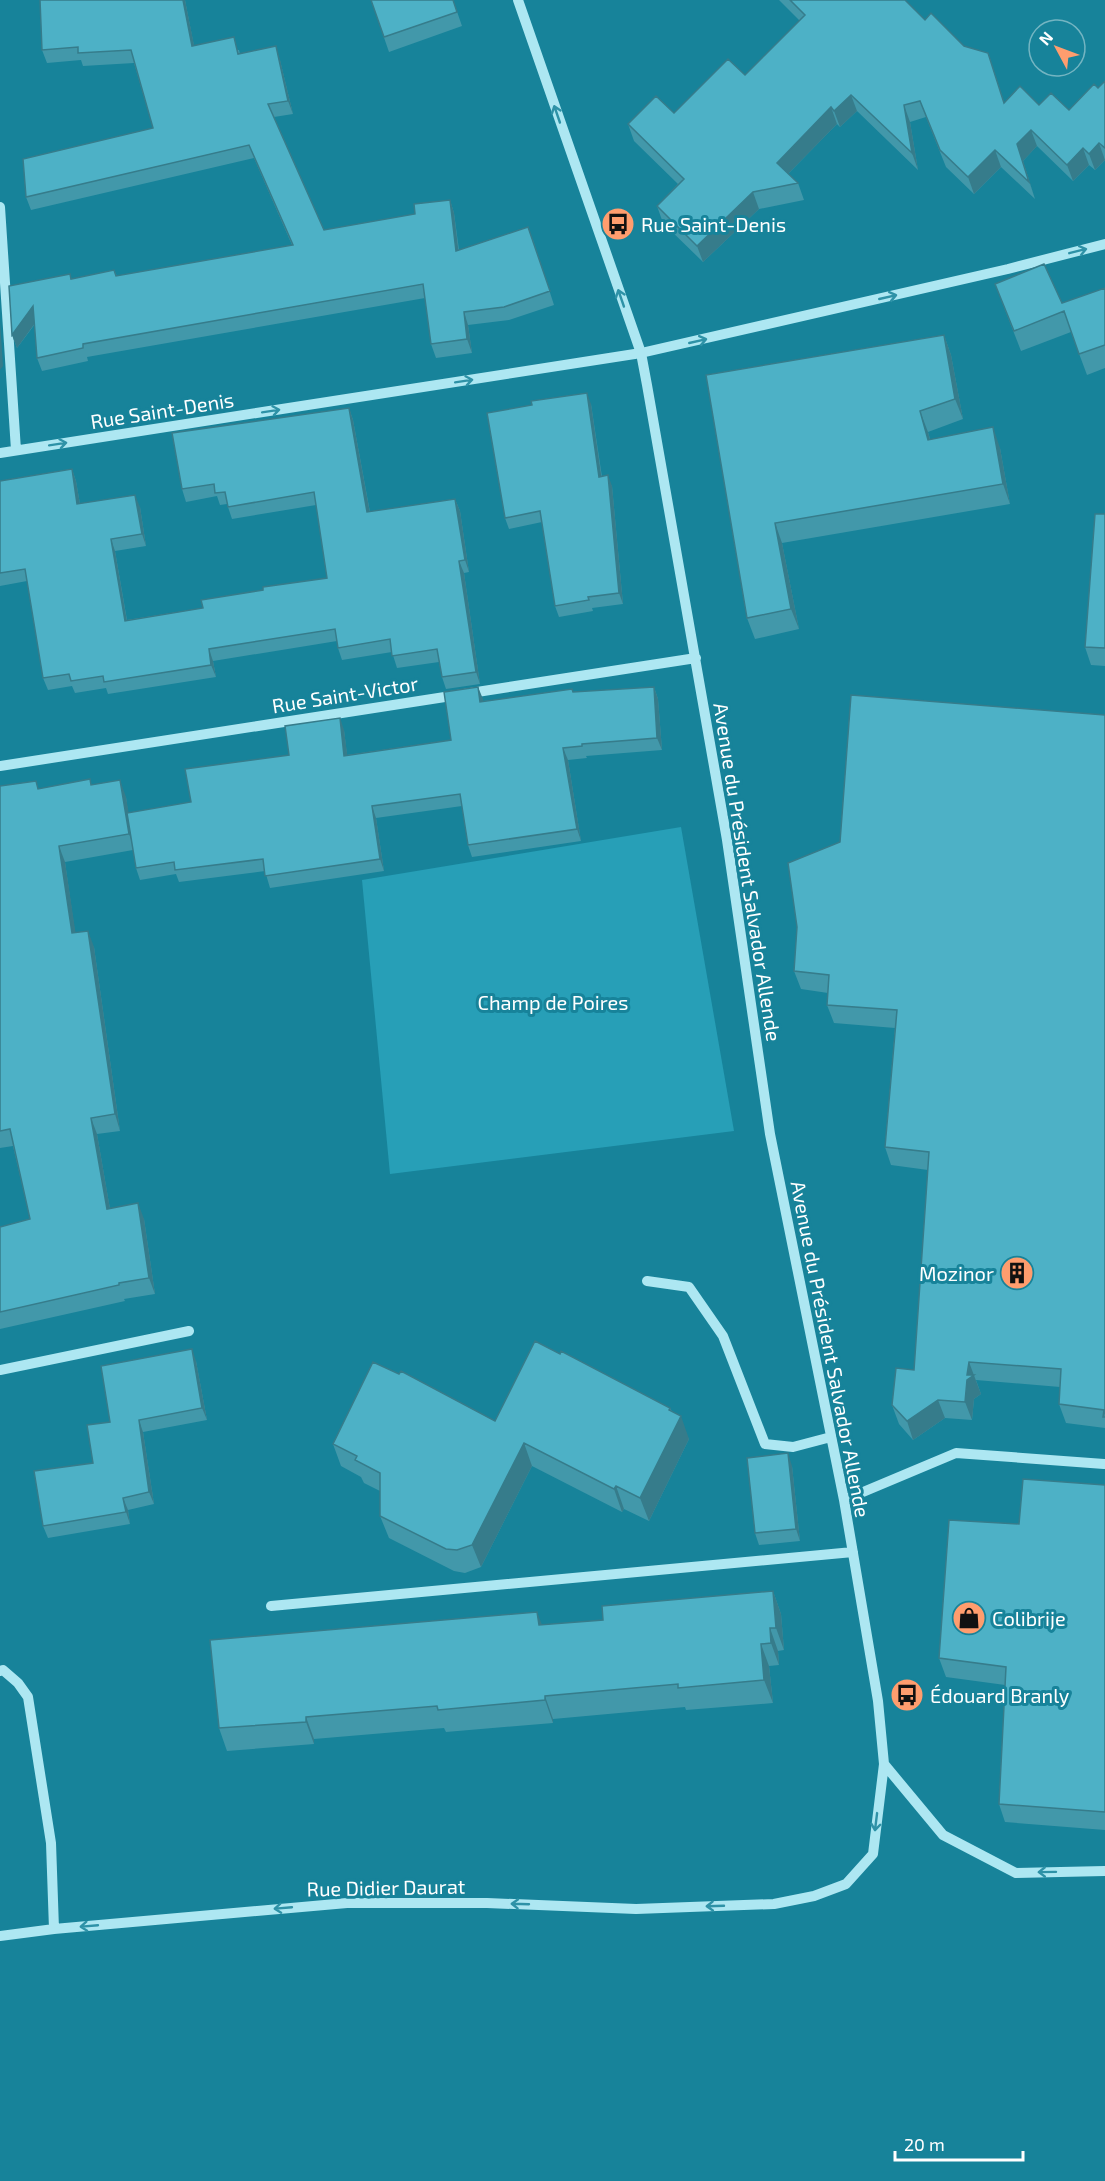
<svg xmlns="http://www.w3.org/2000/svg" width="1105" height="2181" font-family="'Exo 2',sans-serif">
<rect width="100%" height="100%" fill="#17839a"/>
<!-- green -->
<path fill="#279fb7" d="M 681,827 L 734,1131 L 390,1174 L 362,880 Z"/>
<g fill="none" stroke-linecap="round" stroke-linejoin="round">
<!-- minor -->
<path stroke="#ade7f2" stroke-width="10" d="M 0,207 L 16,450
M 0,453 L 641,353 L 1008,269 L 1105,244
M 0,766 L 696,658
M 647,1281 L 689,1287 L 723,1336 L 765,1444 L 793,1447 L 831,1437
M 0,1370 L 189,1331
M 844,1500 L 956,1453 L 1104,1464
M 271,1606 L 853,1552
M 0,1671 L 3,1670 L 18,1683 L 28,1697 L 51,1843 L 54,1929
M 884,1764 L 943,1835 L 1016,1873 L 1105,1871
M 0,1936 L 54,1929 L 347,1903 L 487,1903 L 636,1909 L 774,1904 L 814,1896 L 846,1884 L 873,1854 L 884,1764 L 878,1701 L 844,1500 L 770,1134 L 727,840 L 647,385 L 641,353 L 518,0"/>
</g>
<!-- wall -->
<path fill="#4298aa" d="M 40,0 L 185,0 L 194,46 L 239,50 L 240,54 L 280,60 L 293,114 L 274,117 L 324,230 L 415,214 L 450,200 L 454,213 L 459,250 L 533,240 L 554,305 L 509,320 L 468,325 L 472,353 L 436,358 L 431,344 L 425,298 L 87,357 L 88,361 L 42,371 L 37,358 L 35,324 L 17,348 L 12,335 L 72,279 L 114,270 L 117,276 L 292,245 L 254,158 L 31,210 L 26,197 L 153,128 L 134,63 L 83,66 L 81,60 L 47,63 L 42,50 Z
M 371,0 L 453,0 L 462,26 L 389,52 Z
M 779,0 L 905,0 L 925,20 L 964,46 L 988,53 L 1004,102 L 1039,105 L 1069,110 L 1098,88 L 1105,81 L 1105,160 L 1095,170 L 1089,165 L 1073,181 L 1037,146 L 1023,161 L 1035,199 L 1001,167 L 974,194 L 946,167 L 926,117 L 910,122 L 918,170 L 857,111 L 840,127 L 837,124 L 788,174 L 798,183 L 804,200 L 759,209 L 703,262 L 663,223 L 657,206 L 678,184 L 634,141 L 628,124 L 674,113 L 745,75 L 800,21 Z
M 995,284 L 1062,303 L 1105,288 L 1105,368 L 1087,375 L 1071,332 L 1021,351 Z
M 944,335 L 951,355 L 963,419 L 928,432 L 930,439 L 1000,448 L 1010,504 L 782,543 L 799,629 L 755,639 L 747,618 L 706,375 Z
M 591,404 L 602,477 L 612,486 L 623,604 L 592,608 L 593,611 L 559,617 L 555,606 L 542,522 L 509,529 L 505,518 Z
M 349,408 L 353,420 L 370,512 L 455,499 L 460,511 L 469,572 L 464,573 L 480,684 L 446,689 L 442,677 L 439,662 L 397,668 L 392,652 L 342,660 L 338,648 L 337,641 L 213,661 L 216,677 L 108,694 L 106,688 L 75,693 L 72,686 L 48,690 L 43,678 L 27,581 L 0,586 L 0,481 L 72,469 L 76,481 L 80,504 L 140,507 L 146,546 L 115,551 L 127,620 L 203,608 L 263,590 L 327,578 L 316,505 L 232,519 L 227,504 L 220,505 L 217,496 L 186,502 L 182,489 Z
M 1105,514 L 1105,666 L 1091,665 L 1085,647 Z
M 654,687 L 658,699 L 662,750 L 586,756 L 587,758 L 568,760 L 581,841 L 472,857 L 468,845 L 462,806 L 376,818 L 384,871 L 270,888 L 265,871 L 179,882 L 176,874 L 140,880 L 136,868 L 133,850 L 65,862 L 75,933 L 94,947 L 120,1131 L 97,1134 L 110,1209 L 144,1219 L 155,1294 L 124,1299 L 125,1301 L 0,1329 L 0,1227 L 30,1219 L 13,1146 L 0,1148 L 0,786 L 39,789 L 92,785 L 126,797 L 128,813 L 191,802 L 289,755 L 344,730 L 347,755 L 451,740 L 483,699 L 483,701 L 573,692 Z
M 1105,715 L 1105,1428 L 1066,1423 L 1059,1404 L 1060,1387 L 976,1380 L 981,1394 L 974,1399 L 972,1420 L 945,1418 L 913,1440 L 899,1424 L 892,1405 L 914,1370 L 928,1170 L 891,1165 L 885,1147 L 895,1028 L 834,1023 L 827,1005 L 828,993 L 801,989 L 794,971 L 840,842 Z
M 560,1354 L 670,1408 L 689,1439 L 649,1521 L 624,1509 L 622,1512 L 532,1466 L 481,1567 L 465,1573 L 454,1571 L 389,1538 L 380,1516 L 380,1491 L 364,1483 L 361,1477 L 341,1466 L 333,1444 L 495,1421 Z
M 196,1361 L 207,1420 L 143,1432 L 154,1504 L 128,1510 L 130,1524 L 48,1538 L 43,1526 L 93,1463 L 110,1422 Z
M 792,1466 L 800,1541 L 759,1545 L 755,1533 Z
M 1105,1485 L 1105,1830 L 1005,1822 L 999,1804 L 1005,1685 L 946,1677 L 939,1658 L 1019,1524 Z
M 773,1591 L 781,1614 L 784,1650 L 778,1651 L 779,1665 L 769,1666 L 773,1703 L 686,1710 L 685,1707 L 553,1719 L 553,1723 L 446,1732 L 444,1728 L 314,1739 L 314,1744 L 227,1751 L 219,1728 L 542,1625 L 603,1620 Z"/>
<!-- shaded-wall -->
<path fill="#367c8b" d="M 183,0 L 185,0 L 197,60 L 192,46 Z
M 276,46 L 280,60 L 293,114 L 288,101 Z
M 851,95 L 857,111 L 840,127 L 834,111 Z
M 904,105 L 910,122 L 918,170 L 912,153 Z
M 831,107 L 837,124 L 783,179 L 777,163 Z
M 1031,130 L 1037,146 L 1023,161 L 1035,199 L 1017,144 Z
M 1099,143 L 1105,160 L 1095,170 L 1089,154 Z
M 1083,148 L 1089,165 L 1073,181 L 1067,165 Z
M 995,150 L 1001,167 L 974,194 L 968,177 Z
M 753,192 L 759,209 L 703,262 L 697,246 Z
M 450,200 L 454,213 L 460,264 L 456,251 Z
M 33,306 L 38,319 L 17,348 L 12,335 Z
M 464,312 L 468,325 L 472,353 L 467,339 Z
M 0,321 L 3,366 L 0,370 Z
M 944,335 L 951,355 L 963,419 L 955,399 Z
M 587,393 L 591,404 L 603,488 L 599,477 Z
M 349,408 L 353,420 L 372,524 L 367,512 Z
M 920,411 L 928,432 L 935,460 L 928,440 Z
M 993,427 L 1000,448 L 1010,504 L 1003,484 Z
M 72,469 L 76,481 L 82,516 L 77,504 Z
M 608,475 L 612,486 L 623,604 L 619,593 Z
M 135,495 L 140,507 L 146,546 L 142,534 Z
M 455,499 L 460,511 L 469,572 L 465,560 Z
M 775,523 L 782,543 L 799,629 L 791,609 Z
M 111,539 L 115,551 L 129,633 L 125,621 Z
M 459,561 L 464,573 L 480,684 L 476,672 Z
M 209,649 L 213,661 L 216,677 L 211,665 Z
M 478,687 L 483,699 L 485,714 L 480,702 Z
M 654,687 L 658,699 L 662,750 L 657,738 Z
M 340,718 L 344,730 L 349,768 L 344,756 Z
M 563,748 L 568,760 L 581,841 L 577,829 Z
M 120,780 L 126,797 L 135,850 L 129,834 Z
M 372,806 L 376,818 L 384,871 L 380,859 Z
M 59,846 L 65,862 L 78,949 L 72,933 Z
M 88,931 L 94,947 L 120,1131 L 115,1114 Z
M 91,1118 L 97,1134 L 113,1226 L 107,1209 Z
M 138,1203 L 144,1219 L 155,1294 L 149,1278 Z
M 192,1349 L 196,1361 L 207,1420 L 202,1408 Z
M 969,1362 L 981,1394 L 974,1399 L 972,1420 L 965,1402 Z
M 938,1400 L 945,1418 L 913,1440 L 907,1421 Z
M 670,1408 L 676,1425 L 681,1416 L 689,1439 L 649,1521 L 640,1498 Z
M 139,1420 L 143,1432 L 154,1504 L 149,1492 Z
M 524,1443 L 532,1466 L 481,1567 L 472,1545 Z
M 788,1453 L 792,1466 L 800,1541 L 796,1529 Z
M 616,1486 L 624,1509 L 622,1512 L 614,1489 Z
M 123,1498 L 128,1510 L 130,1524 L 126,1512 Z
M 773,1591 L 781,1614 L 784,1650 L 776,1628 Z
M 537,1612 L 546,1635 L 539,1625 Z
M 770,1628 L 778,1651 L 779,1665 L 771,1643 Z
M 761,1644 L 769,1666 L 773,1703 L 764,1680 Z
M 545,1696 L 553,1719 L 553,1723 L 545,1700 Z
M 306,1717 L 314,1739 L 314,1744 L 306,1722 Z"/>
<!-- building -->
<path fill="#4db1c6" stroke="#367c8b" stroke-width="1.5" d="M 40,0 L 183,0 L 192,46 L 234,37 L 238,54 L 276,46 L 288,101 L 268,104 L 324,230 L 415,214 L 414,204 L 450,200 L 456,251 L 528,227 L 550,291 L 504,307 L 464,312 L 467,339 L 431,344 L 423,284 L 83,344 L 83,348 L 37,358 L 33,306 L 12,335 L 9,286 L 70,274 L 71,279 L 114,270 L 116,276 L 293,245 L 249,145 L 26,197 L 23,159 L 153,128 L 131,50 L 78,53 L 78,47 L 42,50 Z
M 371,0 L 453,0 L 457,12 L 384,37 Z
M 790,0 L 905,0 L 925,20 L 931,13 L 964,46 L 988,53 L 1004,103 L 1020,86 L 1039,105 L 1051,93 L 1069,110 L 1094,84 L 1098,88 L 1105,81 L 1105,148 L 1099,143 L 1089,154 L 1083,148 L 1067,165 L 1031,130 L 1017,144 L 1029,182 L 995,150 L 968,177 L 940,150 L 920,101 L 904,105 L 912,153 L 851,95 L 834,111 L 831,107 L 777,163 L 798,183 L 753,192 L 697,246 L 657,206 L 684,179 L 628,124 L 656,96 L 674,113 L 728,59 L 745,75 L 805,15 Z
M 1044,264 L 1062,303 L 1105,288 L 1105,345 L 1079,354 L 1064,311 L 1014,331 L 995,284 Z
M 944,335 L 955,399 L 920,411 L 928,440 L 993,427 L 1003,484 L 775,523 L 791,609 L 747,618 L 706,375 Z
M 587,393 L 599,477 L 608,475 L 619,593 L 588,597 L 589,600 L 555,606 L 540,511 L 505,518 L 487,413 L 532,405 L 531,401 Z
M 349,408 L 367,512 L 455,499 L 465,560 L 459,561 L 476,672 L 442,677 L 437,649 L 392,656 L 390,639 L 338,648 L 335,629 L 209,649 L 211,665 L 104,682 L 103,676 L 71,681 L 69,674 L 43,678 L 25,569 L 0,573 L 0,481 L 72,469 L 77,504 L 135,495 L 142,534 L 111,539 L 125,621 L 203,608 L 201,600 L 263,590 L 263,587 L 327,578 L 314,492 L 228,507 L 225,492 L 215,493 L 214,484 L 182,489 L 172,433 Z
M 1095,514 L 1105,514 L 1105,648 L 1085,647 Z
M 478,687 L 480,702 L 572,689 L 573,692 L 654,687 L 657,738 L 582,744 L 582,746 L 563,748 L 577,829 L 468,845 L 460,794 L 372,806 L 380,859 L 265,876 L 263,859 L 175,870 L 174,862 L 136,868 L 127,813 L 191,802 L 185,769 L 289,755 L 285,726 L 340,718 L 344,756 L 451,740 L 444,692 Z
M 851,695 L 1105,715 L 1105,1417 L 1103,1417 L 1104,1410 L 1059,1404 L 1061,1369 L 969,1362 L 967,1375 L 974,1375 L 967,1380 L 965,1402 L 938,1400 L 907,1421 L 892,1405 L 896,1368 L 914,1370 L 929,1152 L 885,1147 L 897,1010 L 827,1005 L 829,975 L 794,971 L 797,927 L 788,863 L 840,842 Z
M 90,779 L 91,785 L 120,780 L 129,834 L 59,846 L 72,933 L 88,931 L 115,1114 L 91,1118 L 107,1209 L 138,1203 L 149,1278 L 119,1283 L 119,1285 L 0,1312 L 0,1227 L 30,1219 L 10,1129 L 0,1131 L 0,786 L 36,781 L 38,789 Z
M 535,1341 L 560,1354 L 561,1351 L 670,1408 L 669,1410 L 681,1416 L 640,1498 L 616,1486 L 614,1489 L 524,1443 L 472,1545 L 457,1550 L 446,1549 L 380,1516 L 380,1473 L 355,1460 L 357,1456 L 333,1444 L 373,1362 L 399,1374 L 401,1371 L 495,1421 Z
M 192,1349 L 202,1408 L 139,1420 L 149,1492 L 123,1498 L 126,1512 L 43,1526 L 34,1471 L 93,1463 L 87,1425 L 110,1422 L 101,1366 Z
M 788,1453 L 796,1529 L 755,1533 L 747,1458 Z
M 1023,1479 L 1105,1485 L 1105,1812 L 999,1804 L 1006,1667 L 939,1658 L 949,1520 L 1019,1524 Z
M 773,1591 L 776,1628 L 770,1628 L 771,1643 L 761,1644 L 764,1680 L 678,1688 L 678,1684 L 545,1696 L 545,1700 L 438,1710 L 437,1706 L 306,1717 L 306,1722 L 219,1728 L 210,1640 L 537,1612 L 539,1625 L 603,1620 L 602,1606 Z"/>
<!-- one-way arrows -->
<defs><path id="oneway-shaft" d="M-6 0H5M1.5-3L5.5 0L1.5 3" fill="none" stroke-width="1.6" stroke-linecap="round" stroke-linejoin="round" transform="scale(1.5)"/></defs>
<g stroke="#2e92a7">
<use href="#oneway-shaft" transform="translate(557 114) rotate(-109)"/>
<use href="#oneway-shaft" transform="translate(1078 251) rotate(-14)"/>
<use href="#oneway-shaft" transform="translate(888 297) rotate(-13)"/>
<use href="#oneway-shaft" transform="translate(621 298) rotate(-109)"/>
<use href="#oneway-shaft" transform="translate(698 341) rotate(-13)"/>
<use href="#oneway-shaft" transform="translate(464 381) rotate(-9)"/>
<use href="#oneway-shaft" transform="translate(271 411) rotate(-9)"/>
<use href="#oneway-shaft" transform="translate(58 444) rotate(-9)"/>
<use href="#oneway-shaft" transform="translate(876 1822) rotate(97)"/>
<use href="#oneway-shaft" transform="translate(1047 1872) rotate(179)"/>
<use href="#oneway-shaft" transform="translate(520 1904) rotate(-178)"/>
<use href="#oneway-shaft" transform="translate(715 1906) rotate(178)"/>
<use href="#oneway-shaft" transform="translate(283 1908) rotate(175)"/>
<use href="#oneway-shaft" transform="translate(89 1926) rotate(175)"/>
</g>
<!-- icons -->
<defs>
<g id="bus-disc" transform="scale(1.725)"><circle r="9.5" fill="#ff9d6e" stroke="#17839a"/><path d="M-5-6H5V4H4V6H2V4H-2V6H-4V4H-5ZM-3.5-4V0h7V-4ZM-3.5 1.2v1.5H-2V1.2ZM2 1.2v1.5H3.5V1.2Z" fill="#111"/></g>
<g id="building-disc" transform="scale(1.725)"><circle r="9.5" fill="#ff9d6e" stroke="#17839a"/><path d="M-4-6H4V6H1V3H-1V6H-4ZM-2.5-4.3h1.7v1.8h-1.7ZM.8-4.3h1.7v1.8H.8ZM-2.5-1h1.7V.8h-1.7ZM.8-1h1.7V.8H.8Z" fill="#111"/></g>
<g id="shop-disc" transform="scale(1.725)"><circle r="9.5" fill="#ff9d6e" stroke="#17839a"/><path d="M-5-2.5h2.3a2.7 3.5 0 0 1 5.4 0H5L5.5 6h-11ZM-1.5-2.5h3a1.5 2.3 0 0 0-3 0Z" fill="#111"/></g>
</defs>
<g fill-rule="evenodd">
<use href="#bus-disc" x="618" y="224"/>
<use href="#building-disc" x="1017" y="1273"/>
<use href="#shop-disc" x="969" y="1618"/>
<use href="#bus-disc" x="907" y="1695"/>
</g>
<g text-anchor="middle" dominant-baseline="central" stroke-width="6" stroke-linejoin="round" paint-order="stroke">
<!-- poi labels -->
<g font-size="20" fill="#fff" stroke="#17839a" text-anchor="start">
<text x="641" y="224">Rue Saint-Denis</text>
<text x="994" y="1273" text-anchor="end">Mozinor</text>
<text x="992" y="1618">Colibrije</text>
<text x="930" y="1695">Édouard Branly</text>
</g>
<!-- street labels -->
<g font-size="20" fill="#fff" stroke="#17839a">
<text transform="translate(162 410) rotate(-9)">Rue Saint-Denis</text>
<text transform="translate(345 694) rotate(-9)">Rue Saint-Victor</text>
<text transform="translate(748 872) rotate(81)">Avenue du Président Salvador Allende</text>
<text transform="translate(831 1349) rotate(79)">Avenue du Président Salvador Allende</text>
<text transform="translate(386 1887) rotate(-1)">Rue Didier Daurat</text>
</g>
<!-- park labels -->
<g font-size="20" fill="#fff" stroke="#17839a">
<text x="553" y="1002">Champ de Poires</text>
</g>
</g>
<!-- north arrow -->
<g transform="translate(1057 48) rotate(311)"><circle r="28" fill="#17839a" stroke="#74b5c2" stroke-width="1.5"/>
<path d="M0-4.5L10 22L0 15L-10 22Z" fill="#ff9d6e"/>
<text y="-9" font-size="16" font-weight="bold" text-anchor="middle" fill="#ffffff">N</text>
</g>
<!-- scale -->
<path d="M895 2151v9h128v-9" fill="none" stroke="#ffffff" stroke-width="3"/>
<text x="904" y="2151" font-size="18" fill="#ffffff" stroke="#17839a" stroke-width="4.5" paint-order="stroke">20 m</text>
</svg>
